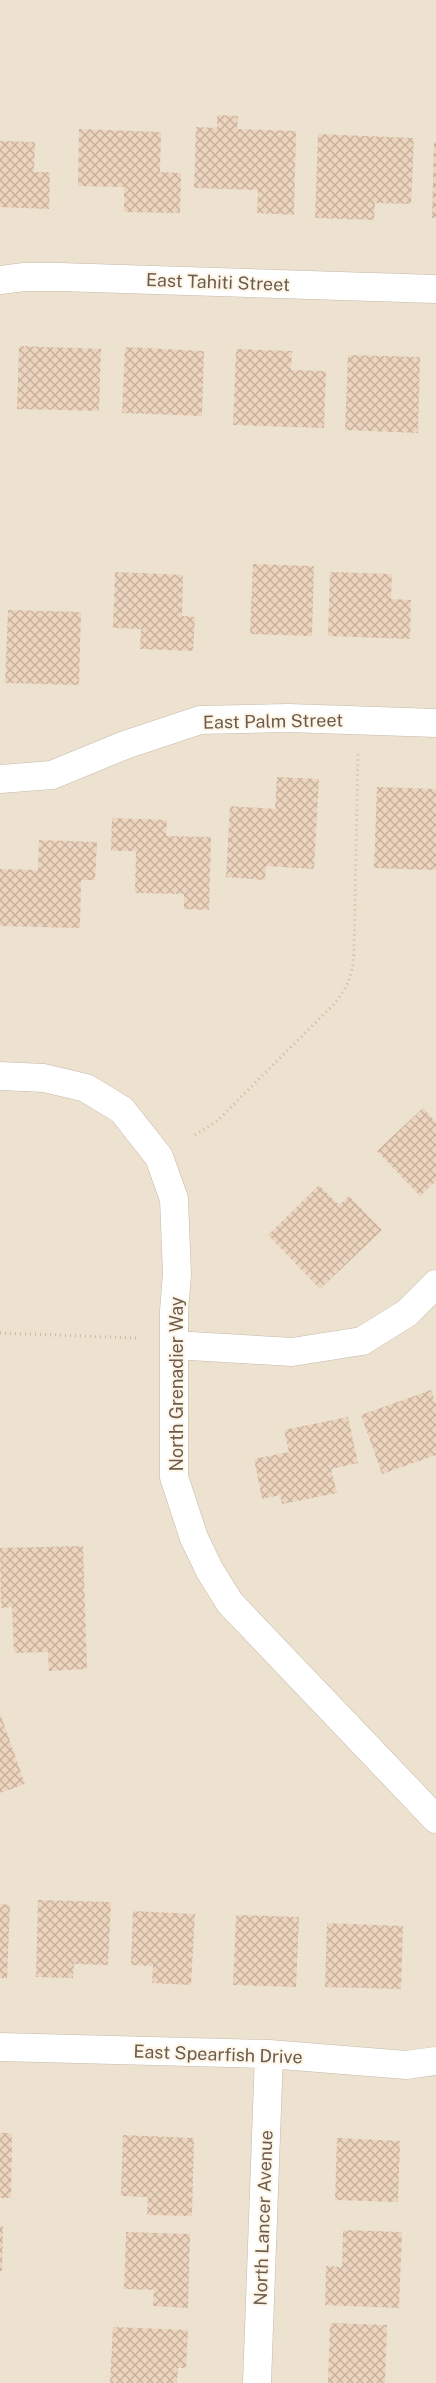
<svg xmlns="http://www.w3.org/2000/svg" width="436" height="2383" font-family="'Public Sans',sans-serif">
<defs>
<pattern id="building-cross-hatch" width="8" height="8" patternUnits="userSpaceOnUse" patternTransform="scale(1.25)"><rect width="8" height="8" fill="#ecd4bd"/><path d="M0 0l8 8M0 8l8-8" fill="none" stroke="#c3af9c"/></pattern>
</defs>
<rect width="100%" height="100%" fill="#f9f2e2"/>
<!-- residential -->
<path fill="#ede2d0" d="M 0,0 L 436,0 L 436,2383 L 0,2383 Z"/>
<!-- building -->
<path fill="url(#building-cross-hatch)" d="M 217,115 L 238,116 L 237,129 L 296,131 L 294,215 L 257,213 L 258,190 L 194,188 L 196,127 L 217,128 Z
M 79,129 L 161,132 L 160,172 L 181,173 L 180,213 L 124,212 L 124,187 L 78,186 Z
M 318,134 L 414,138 L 411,204 L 375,203 L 374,220 L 315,218 Z
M 0,141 L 35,142 L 34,172 L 50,172 L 49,209 L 0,207 Z
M 434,142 L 436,142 L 436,218 L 432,218 Z
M 19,346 L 101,349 L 99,411 L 17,409 Z
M 125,347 L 204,351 L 202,416 L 122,413 Z
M 236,349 L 292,351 L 291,370 L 326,371 L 324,428 L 233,425 Z
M 348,355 L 420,357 L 418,433 L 345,430 Z
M 253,564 L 314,566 L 312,636 L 250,634 Z
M 115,572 L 183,575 L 182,616 L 195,617 L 193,651 L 140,649 L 141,629 L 113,628 Z
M 330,572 L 392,574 L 391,599 L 411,600 L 410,639 L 328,636 Z
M 8,610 L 81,612 L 79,685 L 5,683 Z
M 277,777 L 319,779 L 314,869 L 266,866 L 265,880 L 226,877 L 230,806 L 275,809 Z
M 377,787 L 436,789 L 436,870 L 374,868 Z
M 112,818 L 167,820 L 166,836 L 211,837 L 209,910 L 184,909 L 184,894 L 135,893 L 136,851 L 111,851 Z
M 39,840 L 97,842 L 95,880 L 81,880 L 80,928 L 0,926 L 0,869 L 38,870 Z
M 423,1108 L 436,1122 L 436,1181 L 420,1196 L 377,1151 Z
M 319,1185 L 339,1205 L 349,1196 L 382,1230 L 320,1289 L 268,1235 Z
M 431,1390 L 436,1404 L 436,1455 L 382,1474 L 361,1415 Z
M 348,1417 L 358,1463 L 331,1469 L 337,1493 L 282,1504 L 280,1495 L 262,1499 L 254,1459 L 289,1452 L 284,1430 Z
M 83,1546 L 87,1669 L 49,1671 L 48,1652 L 14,1653 L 12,1607 L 1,1608 L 0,1548 Z
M 0,1713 L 25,1784 L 0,1793 Z
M 38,1900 L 111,1902 L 108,1965 L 74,1964 L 73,1978 L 36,1977 Z
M 0,1904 L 10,1905 L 7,1978 L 0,1978 Z
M 133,1911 L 195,1914 L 191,1985 L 152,1983 L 153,1966 L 131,1965 Z
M 236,1915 L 299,1917 L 296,1987 L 233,1985 Z
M 327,1923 L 403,1926 L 401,1989 L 325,1987 Z
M 0,2133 L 12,2133 L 11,2198 L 0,2198 Z
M 123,2135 L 194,2138 L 192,2216 L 147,2215 L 148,2197 L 121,2196 Z
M 337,2138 L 400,2141 L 398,2202 L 335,2200 Z
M 0,2226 L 3,2226 L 2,2271 L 0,2271 Z
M 343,2230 L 402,2232 L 399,2308 L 325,2305 L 326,2266 L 342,2267 Z
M 126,2232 L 190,2234 L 188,2308 L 153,2306 L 154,2290 L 124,2289 Z
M 330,2323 L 387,2325 L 385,2383 L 328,2383 Z
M 113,2327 L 188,2330 L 186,2368 L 178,2368 L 177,2383 L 110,2383 Z"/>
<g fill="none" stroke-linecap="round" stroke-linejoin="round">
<!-- minor casing -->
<g stroke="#c6b9a8" stroke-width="29">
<path id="minor" d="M 0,280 L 24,277 L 60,277 L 436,289
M 0,779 L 52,775 L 125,745 L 200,720 L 288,718 L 436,723
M 0,1076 L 44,1078 L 86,1088 L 122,1110 L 159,1157 L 174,1199 L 177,1274 L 174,1311 L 174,1477 L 194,1538 L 210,1571 L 230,1603 L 436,1819
M 174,1345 L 292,1352 L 362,1341 L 407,1313 L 436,1284
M 0,2047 L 269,2054 L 406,2065 L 436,2061
M 257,2383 L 269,2054"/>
</g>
<!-- path -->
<path stroke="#d0b7a1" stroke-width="3" stroke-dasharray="1 4" stroke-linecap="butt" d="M 195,1135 L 217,1121 L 333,1005 C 348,987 352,977 354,953 L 358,751
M 0,1333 L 136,1338"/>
<!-- minor -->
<use href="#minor" stroke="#fff" stroke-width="28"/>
</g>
<g text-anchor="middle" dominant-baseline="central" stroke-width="4" stroke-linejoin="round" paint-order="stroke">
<!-- street labels -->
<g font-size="18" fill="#6e5b4b" stroke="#fdf6e8">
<text transform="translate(218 282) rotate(2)">East Tahiti Street</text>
<text transform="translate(273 721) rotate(-1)">East Palm Street</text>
<text transform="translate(176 1384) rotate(-90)">North Grenadier Way</text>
<text transform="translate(218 2054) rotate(2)">East Spearfish Drive</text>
<text transform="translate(263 2218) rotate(-88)">North Lancer Avenue</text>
</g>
</g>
</svg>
